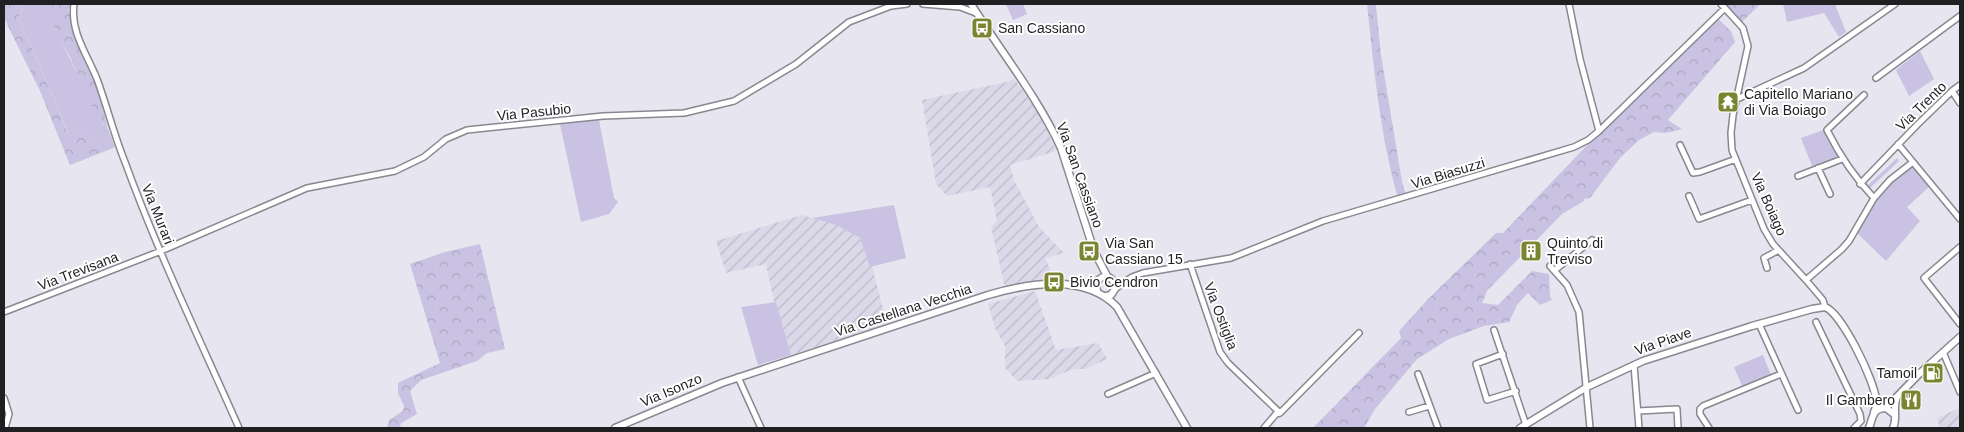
<svg xmlns="http://www.w3.org/2000/svg" width="1964" height="432" font-family="Helvetica,sans-serif">
<defs>
<pattern id="industrial-furrows" width="10" height="10" patternUnits="userSpaceOnUse" patternTransform="scale(1.25)"><rect width="10" height="10" fill="#dbd8e9"/><path d="M-1 1l2-2M0 10L10 0M9 11l2-2" fill="none" stroke="#bcb9c8"/></pattern>
<pattern id="forest-crowns" width="20" height="18" patternUnits="userSpaceOnUse" patternTransform="scale(1.25)"><rect width="20" height="18" fill="#c9c2e2"/><path d="M2 6a3 3 0 1 1 6 0M12 15a3 3 0 1 1 6 0" fill="none" stroke="#aca6c2"/></pattern>
</defs>
<rect width="100%" height="100%" fill="#e7e5ef"/>
<!-- industrial -->
<path fill="url(#industrial-furrows)" d="M 1014,79 L 1040,114 L 1056,151 L 1010,165 L 1014,180 L 1039,227 L 1064,253 L 1045,258 L 1055,281 L 1005,288 L 991,227 L 997,221 L 990,187 L 947,196 L 936,184 L 922,100 L 1006,82 Z
M 802,215 L 836,225 L 860,238 L 870,267 L 872,266 L 887,324 L 791,355 L 776,303 L 774,302 L 766,264 L 726,273 L 716,241 Z
M 1035,291 L 1056,350 L 1098,343 L 1107,359 L 1086,369 L 1073,369 L 1049,379 L 1017,381 L 1005,368 L 1005,346 L 995,328 L 988,304 Z
M 1960,408 L 1960,428 L 1940,428 L 1937,418 Z"/>
<!-- green -->
<path fill="#c9c2e2" d="M 22,4 L 53,4 L 54,27 L 102,123 L 108,129 L 115,147 L 103,152 C 95,138 85,129 69,134 C 51,95 37,55 18,18 L 23,8 Z
M 1006,4 L 1023,4 L 1027,14 L 1013,20 Z
M 1783,4 L 1835,4 L 1846,32 L 1839,37 L 1824,13 L 1787,22 Z
M 1920,51 L 1934,79 L 1909,96 L 1896,70 Z
M 599,120 L 614,198 L 618,202 L 609,214 L 581,222 L 560,124 Z
M 1826,129 L 1839,157 L 1812,166 L 1801,138 Z
M 1897,158 L 1899,161 L 1869,189 L 1867,186 Z
M 1912,165 L 1930,186 L 1907,207 L 1920,221 L 1886,261 L 1857,233 L 1875,203 L 1890,184 Z
M 894,205 L 906,258 L 870,267 L 860,238 L 836,225 L 812,218 Z
M 776,302 L 791,355 L 758,365 L 741,307 Z
M 1763,355 L 1771,375 L 1742,386 L 1734,367 Z"/>
<!-- forest -->
<path fill="url(#forest-crowns)" d="M 4,4 L 22,4 L 23,8 L 18,18 C 37,56 51,95 68,133 C 86,130 94,137 103,152 L 70,165 L 40,91 L 5,20 Z
M 53,4 L 77,4 L 68,9 L 98,89 L 108,129 C 89,109 82,82 70,57 C 65,47 57,37 54,26 C 51,17 52,12 53,4 Z
M 1367,4 L 1376,4 L 1376,6 L 1381,55 L 1402,182 L 1406,195 L 1398,198 C 1380,135 1374,69 1367,4 Z
M 1720,4 L 1760,4 L 1738,26 L 1720,7 Z
M 1716,17 L 1731,31 L 1735,42 L 1668,120 L 1682,129 L 1666,133 L 1654,132 L 1639,140 L 1620,158 L 1590,198 L 1584,199 L 1584,201 L 1562,214 L 1487,291 L 1482,303 L 1498,305 L 1532,271 L 1549,274 L 1550,296 L 1552,300 L 1540,305 L 1528,293 L 1517,305 L 1509,322 L 1484,326 L 1449,339 L 1417,359 L 1375,409 L 1364,428 L 1313,428 L 1401,338 L 1399,331 L 1428,299 L 1496,233 L 1503,233 L 1618,113 Z
M 480,244 L 505,349 L 487,353 L 477,361 L 421,380 L 410,391 L 417,414 L 400,424 L 401,428 L 387,428 L 389,420 L 403,411 L 404,406 L 398,393 L 398,383 L 440,363 L 410,264 L 445,252 Z"/>
<g fill="none" stroke-linecap="round" stroke-linejoin="round">
<!-- minor casing -->
<g stroke="#898790" stroke-width="8">
<path id="minor" d="M 74,4 C 70,32 87,54 97,79 C 107,106 114,135 125,162 C 158,253 200,340 239,428
M 923,4 L 960,7 L 976,13
M 1569,4 L 1580,59 L 1599,131
M 1721,4 L 1743,28 L 1748,46 L 1733,115 L 1731,133 L 1732,150 L 1764,229 L 1773,244 L 1806,280 L 1823,300 L 1825,307
M 1876,78 L 1960,16
M 1952,91 L 1960,103
M 1864,95 L 1827,130 C 1840,156 1854,177 1874,198
M 1735,100 L 1804,68 L 1895,4
M 1898,144 L 1960,219
M 1680,145 L 1693,173 L 1700,172 L 1736,159
M 1818,168 L 1830,194
M 1798,176 L 1842,159
M 1860,184 L 1917,125 L 1952,91 L 1960,85
M 1689,196 L 1699,219 L 1752,200
M 1960,247 L 1924,278 L 1960,324
M 1190,264 L 1220,352 L 1228,363 L 1280,413
M 1550,266 L 1567,285 L 1579,312 L 1590,428
M 1767,268 L 1764,258 L 1777,251
M 1555,270 L 1592,240
M 1806,280 L 1842,249 L 1849,241 L 1874,198 L 1890,180 L 1913,162
M 1115,289 L 1132,277 L 1143,273 L 1231,258 L 1323,221 L 1574,147 L 1588,140 L 1599,131 L 1725,8
M 4,312 L 161,251 L 307,188 L 395,171 L 424,157 L 446,139 L 467,130 L 603,116 L 684,113 L 734,101 L 796,64 L 849,22 L 891,6 L 907,4
M 1816,322 L 1860,414 L 1861,421 L 1854,428
M 1759,324 L 1798,410
M 1494,330 L 1526,425
M 1943,352 L 1960,392
M 1503,354 L 1476,364 L 1487,400 L 1516,391
M 1634,365 L 1639,428
M 1418,374 L 1438,428
M 738,377 L 761,428
M 1108,394 L 1156,373
M 4,398 L 9,414 L 5,428
M 1638,411 L 1677,409 L 1678,428
M 1409,412 L 1429,406
M 1264,428 L 1276,414 L 1280,413 L 1359,333
M 1709,428 L 1700,414 L 1700,409 L 1703,406 L 1781,374"/>
</g>
<!-- major casing -->
<g stroke="#898790" stroke-width="9">
<path id="major" d="M 971,4 C 1001,52 1037,96 1061,148 L 1094,251 L 1107,276
M 1097,291 L 1096,283 C 1103,272 1115,276 1115,289 L 1111,295 L 1106,296
M 1881,400 L 1886,402 L 1892,400
M 1886,408 L 1919,374 L 1960,337
M 615,428 L 722,383 L 988,295 C 1029,283 1085,273 1117,307 L 1187,428
M 1520,428 L 1587,387 L 1643,361 L 1752,326 L 1812,309 L 1825,307 C 1842,313 1875,382 1876,400 C 1877,404 1876,408 1874,412
M 1869,428 C 1873,418 1872,408 1886,408 L 1895,415
M 1893,428 C 1898,418 1892,408 1897,397"/>
</g>
<!-- minor -->
<use href="#minor" stroke="#fff" stroke-width="5"/>
<!-- major -->
<use href="#major" stroke="#fff" stroke-width="6"/>
</g>
<!-- icons -->
<defs>
<g id="bus-square" transform="scale(1.125)"><rect x="-9" y="-9" width="18" height="18" rx="4" fill="#7b8531" stroke="#fff"/><path d="M-5-6H5V4H4V6H2V4H-2V6H-4V4H-5ZM-3.5-4V0h7V-4ZM-3.5 1.2v1.5H-2V1.2ZM2 1.2v1.5H3.5V1.2Z" fill="#fff"/></g>
<g id="temple-square" transform="scale(1.125)"><rect x="-9" y="-9" width="18" height="18" rx="4" fill="#7b8531" stroke="#fff"/><path d="M0-6L5-2H3V0L6.5 2.5H4V6H1.5V3h-3V6H-4V2.5H-6.5L-3 0V-2H-5Z" fill="#fff"/></g>
<g id="building-square" transform="scale(1.125)"><rect x="-9" y="-9" width="18" height="18" rx="4" fill="#7b8531" stroke="#fff"/><path d="M-4-6H4V6H1V3H-1V6H-4ZM-2.5-4.3h1.7v1.8h-1.7ZM.8-4.3h1.7v1.8H.8ZM-2.5-1h1.7V.8h-1.7ZM.8-1h1.7V.8H.8Z" fill="#fff"/></g>
<g id="fuel-square" transform="scale(1.125)"><rect x="-9" y="-9" width="18" height="18" rx="4" fill="#7b8531" stroke="#fff"/><path d="M-5.5-6h7V0h2V4h1.3V-2.5L3-4.5l.8-.8L6-3V5H2.5V1h-1V6h-7ZM-4.2-4.7v3.2H.2V-4.7Z" fill="#fff"/></g>
<g id="restaurant-square" transform="scale(1.125)"><rect x="-9" y="-9" width="18" height="18" rx="4" fill="#7b8531" stroke="#fff"/><path d="M-5-6h1v4h1v-4h1v4h1v-4h1v5L-1.5 .5V6h-2V.5L-5-1ZM5-6V6H3V1.5H1.5Q1.5-4 5-6Z" fill="#fff"/></g>
</defs>
<g fill-rule="evenodd">
<use href="#bus-square" x="982" y="28"/>
<use href="#temple-square" x="1728" y="102"/>
<use href="#bus-square" x="1089" y="251"/>
<use href="#building-square" x="1531" y="251"/>
<use href="#bus-square" x="1054" y="282"/>
<use href="#fuel-square" x="1933" y="373"/>
<use href="#restaurant-square" x="1911" y="400"/>
</g>
<g text-anchor="middle" dominant-baseline="central" stroke-width="4" stroke-linejoin="round" paint-order="stroke">
<!-- poi labels -->
<g font-size="14" fill="#201f22" stroke="#fff" text-anchor="start">
<text x="998" y="28">San Cassiano</text>
<text x="1744" y="94">Capitello Mariano<tspan x="1744" dy="16">di Via Boiago</tspan></text>
<text x="1105" y="243">Via San<tspan x="1105" dy="16">Cassiano 15</tspan></text>
<text x="1547" y="243">Quinto di<tspan x="1547" dy="16">Treviso</tspan></text>
<text x="1070" y="282">Bivio Cendron</text>
<text x="1917" y="373" text-anchor="end">Tamoil</text>
<text x="1895" y="400" text-anchor="end">Il Gambero</text>
</g>
<!-- street labels -->
<g font-size="14" fill="#201f22" stroke="#fff">
<text transform="translate(1921 106) rotate(-44)">Via Trento</text>
<text transform="translate(534 112) rotate(-6)">Via Pasubio</text>
<text transform="translate(1448 173) rotate(-17)">Via Biasuzzi</text>
<text transform="translate(1080 175) rotate(70)">Via San Cassiano</text>
<text transform="translate(1769 204) rotate(66)">Via Boiago</text>
<text transform="translate(158 214) rotate(68)">Via Murari</text>
<text transform="translate(78 271) rotate(-21)">Via Trevisana</text>
<text transform="translate(903 310) rotate(-18)">Via Castellana Vecchia</text>
<text transform="translate(1221 316) rotate(69)">Via Ostiglia</text>
<text transform="translate(1663 341) rotate(-19)">Via Piave</text>
<text transform="translate(671 390) rotate(-23)">Via Isonzo</text>
</g>
</g>
<!-- border -->
<rect width="1964" height="432" fill="none" stroke="#201f22" stroke-width="10"/>
</svg>
